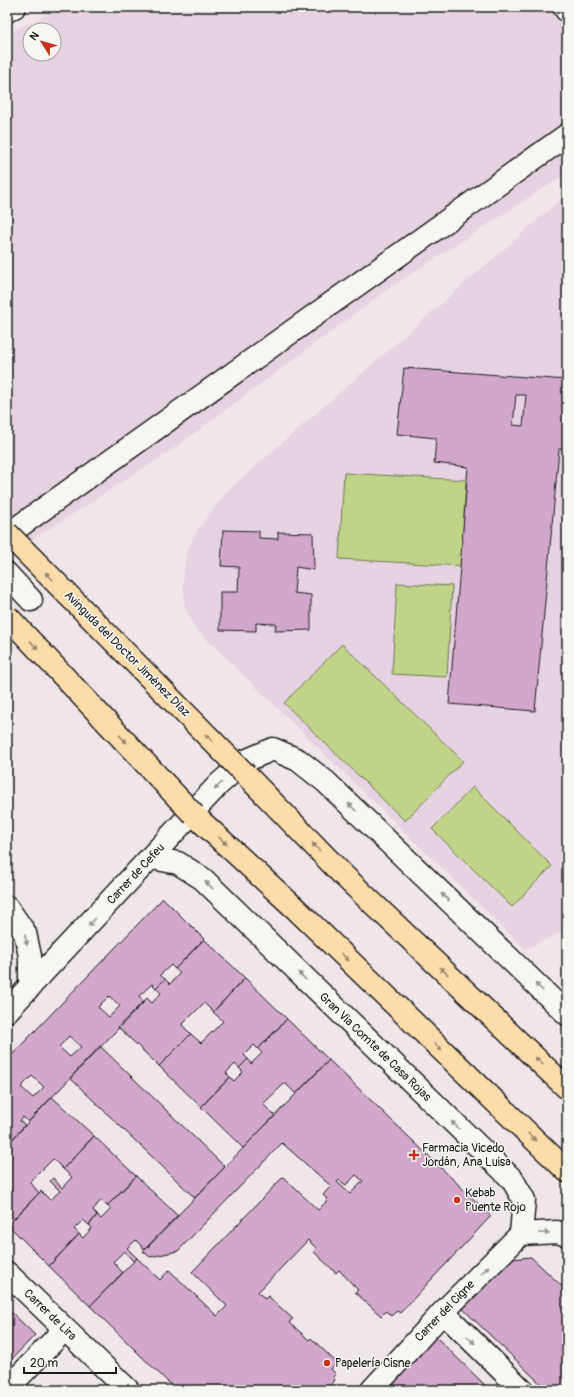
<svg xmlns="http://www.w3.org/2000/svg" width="574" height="1397" font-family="Pangolin,sans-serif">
<rect width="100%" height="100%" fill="#efe6ea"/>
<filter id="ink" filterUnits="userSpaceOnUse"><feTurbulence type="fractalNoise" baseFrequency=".025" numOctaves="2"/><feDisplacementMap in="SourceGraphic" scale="8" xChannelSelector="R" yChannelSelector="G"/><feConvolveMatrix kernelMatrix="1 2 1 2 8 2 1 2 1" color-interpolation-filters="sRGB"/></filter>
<g filter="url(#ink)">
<!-- built -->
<path fill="#e6d3e1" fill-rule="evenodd" d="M 76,7 L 567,7 L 567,173 L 391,287 L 172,450 L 7,556 L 7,34 L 46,15 ZM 30,30 L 54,30 L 54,54 L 30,54 Z
M 567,194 L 567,879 L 563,932 L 525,949 L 195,628 L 185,608 L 183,582 L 186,553 L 198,529 L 228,490 Z"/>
<!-- green -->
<path fill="#bfd489" stroke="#6e7852" d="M 344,473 L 466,480 L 461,566 L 339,559 Z
M 397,583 L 452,586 L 447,677 L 392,674 Z
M 342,644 L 463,761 L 405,821 L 284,703 Z
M 473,787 L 552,866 L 512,907 L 432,829 Z"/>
<!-- building -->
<path fill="#d2a7cb" stroke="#1c1c1c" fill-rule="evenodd" d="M 404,368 L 567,380 L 567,449 L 559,449 L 535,711 L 449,704 L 468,467 L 434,463 L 436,438 L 397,434 ZM 516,395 L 526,395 L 523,426 L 513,425 Z
M 223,530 L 259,531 L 259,538 L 278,539 L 278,532 L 313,533 L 314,570 L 296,567 L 294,593 L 311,595 L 311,630 L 275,631 L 276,624 L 256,623 L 256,631 L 220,630 L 220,592 L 238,592 L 239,567 L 221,566 Z
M 163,898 L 204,939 L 175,969 L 171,965 L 160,975 L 165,979 L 156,988 L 152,984 L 139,996 L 144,1002 L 28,1122 L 23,1117 L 20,1121 L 25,1125 L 7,1145 L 7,1060 ZM 109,996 L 120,1006 L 109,1017 L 98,1007 ZM 69,1036 L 81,1047 L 70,1057 L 59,1047 ZM 32,1076 L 44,1087 L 33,1098 L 21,1087 Z
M 204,939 L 245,978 L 213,1012 L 204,1003 L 182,1025 L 191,1034 L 159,1066 L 118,1027 L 147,998 L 152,1003 L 161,993 L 156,988 L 165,979 L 170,984 L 180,973 L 175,969 Z
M 245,978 L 287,1019 L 258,1049 L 254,1045 L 244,1055 L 248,1059 L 239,1068 L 235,1064 L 226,1073 L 230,1077 L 201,1107 L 159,1066 L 191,1034 L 201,1043 L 223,1021 L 213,1012 Z
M 287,1019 L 329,1060 L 296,1094 L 285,1083 L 263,1104 L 275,1116 L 243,1148 L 201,1107 L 230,1077 L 234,1081 L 243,1072 L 239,1068 L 248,1059 L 251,1064 L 262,1053 L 258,1049 Z
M 100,1046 L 225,1167 L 195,1198 L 70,1078 Z
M 329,1060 L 491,1216 L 400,1313 L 397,1311 L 391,1316 L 386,1311 L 381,1316 L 355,1292 L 358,1290 L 339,1270 L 336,1273 L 313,1251 L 316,1248 L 308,1240 L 258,1292 L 265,1299 L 268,1296 L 293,1319 L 289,1322 L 309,1340 L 311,1338 L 337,1363 L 331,1369 L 336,1374 L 333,1377 L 335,1380 L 326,1390 L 176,1390 L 90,1306 L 137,1258 L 160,1280 L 169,1270 L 217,1316 L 227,1306 L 192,1272 L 283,1177 L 318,1210 L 328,1200 L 323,1195 L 331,1186 L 282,1143 L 178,1251 L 150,1257 L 143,1251 ZM 356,1175 L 363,1181 L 350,1194 L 337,1182 L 339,1180 L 346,1185 Z
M 52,1097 L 94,1136 L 63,1169 L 53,1159 L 30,1182 L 39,1193 L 8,1225 L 7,1153 L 11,1149 L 7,1145 Z
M 94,1136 L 136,1176 L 107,1206 L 101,1200 L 93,1210 L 97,1215 L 89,1225 L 83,1220 L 74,1229 L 79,1234 L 49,1266 L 8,1225 L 41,1191 L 50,1200 L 60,1191 L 50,1181 L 53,1178 L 62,1188 L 72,1177 L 63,1169 Z
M 136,1176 L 178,1216 L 145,1250 L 136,1240 L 127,1248 L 137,1258 L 133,1261 L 124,1251 L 113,1262 L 123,1273 L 90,1306 L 49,1266 L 79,1234 L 83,1238 L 92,1228 L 89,1225 L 97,1215 L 101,1219 L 111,1209 L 107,1206 Z
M 531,1257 L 567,1291 L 567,1390 L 547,1390 L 462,1308 L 511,1259 Z
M 7,1308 L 35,1335 L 7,1364 Z
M 435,1336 L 490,1390 L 384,1390 Z"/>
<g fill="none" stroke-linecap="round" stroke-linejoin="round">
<!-- street casing -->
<g stroke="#1c1c1c" stroke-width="25">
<path id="street" d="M 564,7 L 567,11
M 7,535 L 567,135
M 7,574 L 31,600
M 152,858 L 178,863 L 203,879 L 512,1179 L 524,1200 L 521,1234
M 7,907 L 25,933 L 30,956 L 30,987
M 7,1011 L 219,784 L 245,761 L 273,749 L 298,760 L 326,782 L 567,1014
M 521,1234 L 557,1232 L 567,1235
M 7,1273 L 128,1390
M 443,1312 L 522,1390
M 7,1389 L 65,1329
M 372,1390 L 443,1312 L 521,1234"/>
</g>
<!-- secondary casing -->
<g stroke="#1c1c1c" stroke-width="25">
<path id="secondary" d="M 7,11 L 14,7"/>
</g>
<!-- primary casing -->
<g stroke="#1c1c1c" stroke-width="25">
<path id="primary" d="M 246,775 L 343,875 L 567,1088
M 194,815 L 297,910 L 567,1171"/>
</g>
<!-- street -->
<use href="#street" stroke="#f6f6f2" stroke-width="22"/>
<!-- secondary -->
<use href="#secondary" stroke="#f6f6f2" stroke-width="22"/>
<!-- primary -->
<use href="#primary" stroke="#fddcac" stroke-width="22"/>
<!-- primary-bridge casing -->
<g stroke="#1c1c1c" stroke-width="25" stroke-linecap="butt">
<path id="primary-bridge" d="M 7,533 L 246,775
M 7,616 L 194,815"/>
</g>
<!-- primary-bridge -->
<use href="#primary-bridge" stroke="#fddcac" stroke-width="22"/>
</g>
<!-- one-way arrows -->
<defs><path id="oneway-solid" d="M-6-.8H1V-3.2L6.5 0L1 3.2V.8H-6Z"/></defs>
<g fill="#98866b">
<use href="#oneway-solid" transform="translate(49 576) rotate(-135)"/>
<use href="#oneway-solid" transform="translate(34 645) rotate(47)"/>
<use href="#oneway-solid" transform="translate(209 738) rotate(-135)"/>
<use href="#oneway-solid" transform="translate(123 739) rotate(47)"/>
<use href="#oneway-solid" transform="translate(223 841) rotate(43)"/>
<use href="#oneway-solid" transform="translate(316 847) rotate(-134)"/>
<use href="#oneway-solid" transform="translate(345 957) rotate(44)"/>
<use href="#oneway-solid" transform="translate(444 971) rotate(-137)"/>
<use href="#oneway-solid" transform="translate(438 1047) rotate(44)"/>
<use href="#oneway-solid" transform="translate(539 1061) rotate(-137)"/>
<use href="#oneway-solid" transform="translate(532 1137) rotate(44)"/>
</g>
<g fill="#949492">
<use href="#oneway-solid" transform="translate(218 786) rotate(135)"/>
<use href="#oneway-solid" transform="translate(352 807) rotate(-136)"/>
<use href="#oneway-solid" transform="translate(209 885) rotate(-136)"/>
<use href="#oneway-solid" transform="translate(445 897) rotate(-136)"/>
<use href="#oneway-solid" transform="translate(92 922) rotate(133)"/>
<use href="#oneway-solid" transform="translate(26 940) rotate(77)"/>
<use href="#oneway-solid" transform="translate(302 976) rotate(-136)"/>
<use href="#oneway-solid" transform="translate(539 987) rotate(-136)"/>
<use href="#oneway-solid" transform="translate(455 1125) rotate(-136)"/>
<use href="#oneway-solid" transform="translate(544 1233) rotate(-3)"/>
<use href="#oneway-solid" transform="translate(485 1270) rotate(-45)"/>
<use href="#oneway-solid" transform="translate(471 1340) rotate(45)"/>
</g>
</g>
<!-- markers -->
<g fill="#c8321e" stroke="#f6f6f2" stroke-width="1.5">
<path d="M412 1149h4v4h4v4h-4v4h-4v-4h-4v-4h4z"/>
<circle cx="457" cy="1200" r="4"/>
<circle cx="327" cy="1363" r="4"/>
</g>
<g text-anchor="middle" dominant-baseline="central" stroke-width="3" stroke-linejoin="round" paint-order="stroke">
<!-- street labels -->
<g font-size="12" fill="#1c1c1c" stroke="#f6f6f2">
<text transform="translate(127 654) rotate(45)">Avinguda del Doctor Jiménez Díaz</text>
<text transform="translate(136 874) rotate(-47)">Carrer de Cefeu</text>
<text transform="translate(375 1047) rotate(44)">Gran Via Comte de Casa Rojas</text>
<text transform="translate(445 1311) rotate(-46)">Carrer del Cigne</text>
<text transform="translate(50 1315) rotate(44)">Carrer de Lira</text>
</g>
<!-- poi labels -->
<g font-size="12" fill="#1c1c1c" stroke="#f6f6f2" text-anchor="start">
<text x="422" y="1148">Farmacia Vicedo<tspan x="422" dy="14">Jordán, Ana Luisa</tspan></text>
<text x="465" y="1193">Kebab<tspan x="465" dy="14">Puente Rojo</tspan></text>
<text x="335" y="1363">Papelería Cisne</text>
</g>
</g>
<!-- margin -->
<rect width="574" height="1397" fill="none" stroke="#f6f6f2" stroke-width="24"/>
<rect x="12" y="12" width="550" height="1373" fill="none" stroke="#1c1c1c" stroke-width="1.5" filter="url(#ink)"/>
<!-- north arrow -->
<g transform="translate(42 42) rotate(307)"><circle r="19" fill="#f6f6f2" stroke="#9f9f9c"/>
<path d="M0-3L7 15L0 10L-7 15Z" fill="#c8321e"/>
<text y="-6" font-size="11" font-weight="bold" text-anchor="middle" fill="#1c1c1c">N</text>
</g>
<!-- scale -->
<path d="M24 1367v6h92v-6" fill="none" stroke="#1c1c1c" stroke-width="2"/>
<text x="30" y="1367" font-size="12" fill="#1c1c1c" stroke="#f6f6f2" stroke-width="3" paint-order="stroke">20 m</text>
</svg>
